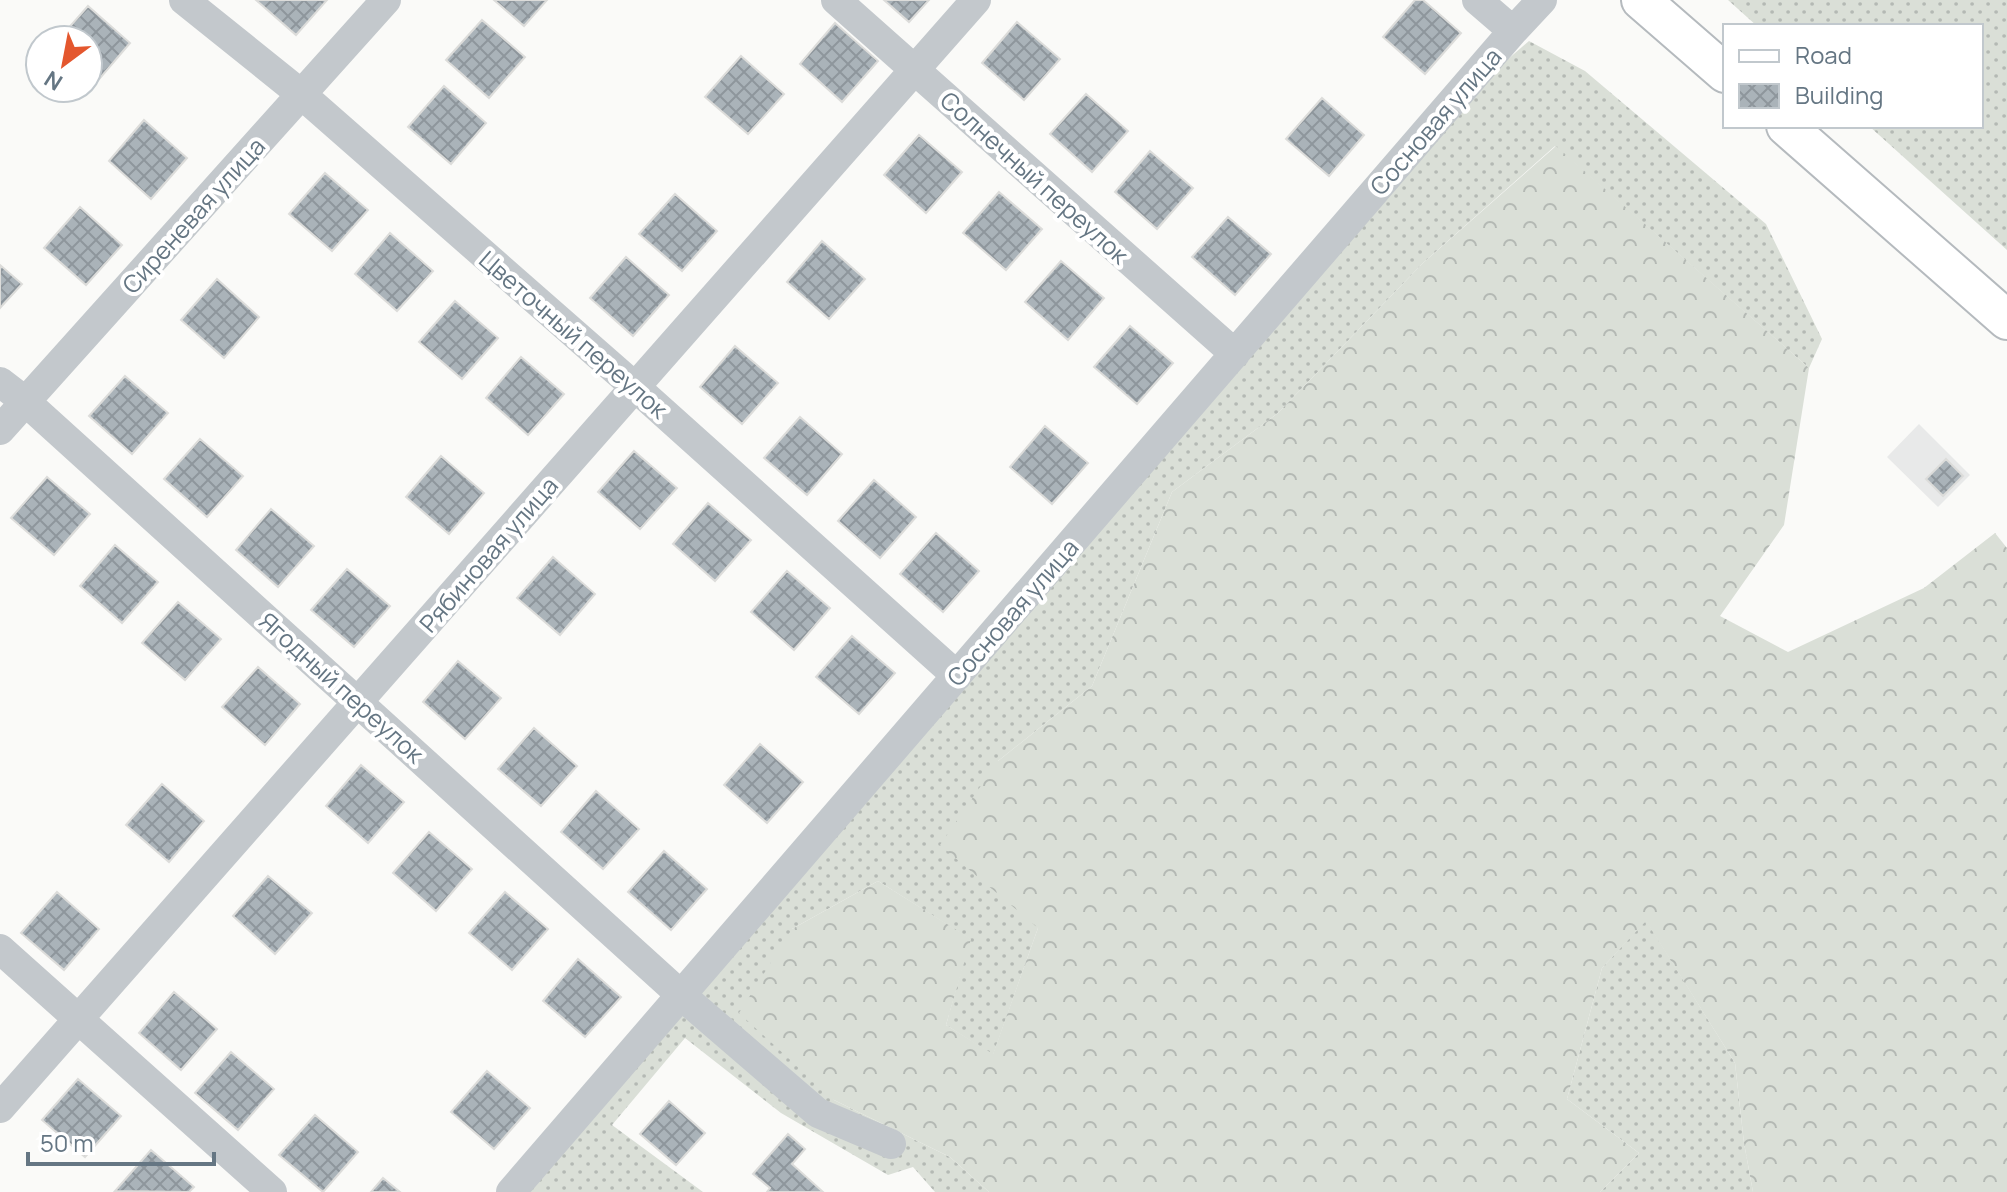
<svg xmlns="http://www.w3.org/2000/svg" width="2007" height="1192" font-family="Manrope,sans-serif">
<defs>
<pattern id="grass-dots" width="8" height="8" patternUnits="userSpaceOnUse" patternTransform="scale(2)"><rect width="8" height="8" fill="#dadfd7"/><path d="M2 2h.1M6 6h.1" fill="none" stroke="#b4b9b4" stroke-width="1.8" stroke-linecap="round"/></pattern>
<pattern id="forest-crowns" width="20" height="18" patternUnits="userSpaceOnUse" patternTransform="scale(2)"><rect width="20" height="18" fill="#dadfd7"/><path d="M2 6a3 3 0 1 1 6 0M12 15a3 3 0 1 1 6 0" fill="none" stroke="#b4b9b4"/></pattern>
<pattern id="building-cross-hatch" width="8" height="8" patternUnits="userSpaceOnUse" patternTransform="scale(2)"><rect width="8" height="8" fill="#aab3b9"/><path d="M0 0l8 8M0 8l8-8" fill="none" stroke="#8e969c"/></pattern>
</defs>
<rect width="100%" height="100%" fill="#fafaf8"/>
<!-- built -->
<path fill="#e8e9e9" d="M 1919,424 L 1970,475 L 1938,507 L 1887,457 Z"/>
<!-- grass -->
<path fill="url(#grass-dots)" d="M 1728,0 L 2007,0 L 2007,250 L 1869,126 L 1981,126 L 1981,26 L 1757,26 Z
M 1529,41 L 1585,71 L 1766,224 L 1822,339 L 1809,368 L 1555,146 L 1423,263 L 1278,413 L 1172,492 L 1092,686 L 998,761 L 1038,928 L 993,1055 L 946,1025 L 970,939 L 878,881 L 792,929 L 834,1100 L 950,1157 L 989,1192 L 935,1192 L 913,1167 L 888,1175 L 781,1113 L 685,1038 L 612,1125 L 703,1192 L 522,1192 L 1507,60 Z
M 1646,920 L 1735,1063 L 1744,1143 L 1753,1192 L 1600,1192 L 1639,1153 L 1567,1099 L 1602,968 Z"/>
<!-- forest -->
<path fill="url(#forest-crowns)" d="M 1556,146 L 1809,368 L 1784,525 L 1720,616 L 1788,652 L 1924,588 L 1995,533 L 2007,548 L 2007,1192 L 1753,1192 L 1744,1143 L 1735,1063 L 1646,921 L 1602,968 L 1567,1099 L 1639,1153 L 1600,1192 L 989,1192 L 950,1157 L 834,1100 L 739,1013 L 792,929 L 878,881 L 971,939 L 946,1025 L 993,1054 L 1038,928 L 940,845 L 998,761 L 1092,686 L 1172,492 L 1278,413 L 1423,263 Z"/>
<!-- building -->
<path fill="url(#building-cross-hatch)" stroke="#dcdcda" stroke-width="2" d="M 256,0 L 327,0 L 296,35 Z
M 494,0 L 547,0 L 524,26 Z
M 884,0 L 929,0 L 909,22 Z
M 1415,0 L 1423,0 L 1461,33 L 1425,74 L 1383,37 Z
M 88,6 L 130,43 L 95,84 L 88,79 L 88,40 L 58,40 Z
M 482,20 L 525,57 L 489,98 L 446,60 Z
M 1017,22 L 1060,59 L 1024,100 L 982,63 Z
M 835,23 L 878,61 L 842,102 L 800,64 Z
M 741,56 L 784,94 L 748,134 L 705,97 Z
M 444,86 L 486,123 L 451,164 L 408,127 Z
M 1086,94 L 1128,131 L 1092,172 L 1050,134 Z
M 1322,98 L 1364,135 L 1329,176 L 1286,139 Z
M 144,120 L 187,158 L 151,199 L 109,161 Z
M 919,135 L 962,172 L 926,213 L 884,175 Z
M 1150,151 L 1193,188 L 1157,229 L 1115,192 Z
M 325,173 L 368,210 L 332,251 L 289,214 Z
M 999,192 L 1042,229 L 1006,270 L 963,233 Z
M 675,194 L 717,231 L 682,271 L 639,234 Z
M 80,207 L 122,245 L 86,285 L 44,248 Z
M 1228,217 L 1271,254 L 1235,295 L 1192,257 Z
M 390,233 L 433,271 L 397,311 L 355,274 Z
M 822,241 L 865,279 L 829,319 L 787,282 Z
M 626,257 L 669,295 L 633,336 L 590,298 Z
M 1061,261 L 1104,298 L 1068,340 L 1025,302 Z
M 0,265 L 22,284 L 0,308 Z
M 217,279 L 259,317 L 224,358 L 181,320 Z
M 455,301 L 498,338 L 462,379 L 419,342 Z
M 1130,326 L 1173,363 L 1137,404 L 1094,367 Z
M 735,346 L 778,383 L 742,424 L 700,387 Z
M 521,357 L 564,394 L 528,435 L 486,398 Z
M 125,376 L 168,413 L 132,454 L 89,416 Z
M 800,417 L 842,454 L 807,495 L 764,458 Z
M 1045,426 L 1088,463 L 1052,504 L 1010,467 Z
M 200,439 L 243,476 L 207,517 L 164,479 Z
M 634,451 L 677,488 L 640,529 L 598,492 Z
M 441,456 L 484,493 L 449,534 L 406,497 Z
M 1946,459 L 1963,476 L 1943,496 L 1926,479 Z
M 47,477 L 90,514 L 54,555 L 11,518 Z
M 874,480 L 916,517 L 880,558 L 838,521 Z
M 708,503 L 751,540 L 715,581 L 673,544 Z
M 271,509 L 314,546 L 278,587 L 236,550 Z
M 936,533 L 979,571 L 943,612 L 900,574 Z
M 115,545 L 158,582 L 122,623 L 80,586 Z
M 553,557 L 595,594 L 560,635 L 517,598 Z
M 347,569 L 390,606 L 354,647 L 311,610 Z
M 787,571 L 830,608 L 794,650 L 751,612 Z
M 178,602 L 221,639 L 185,680 L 142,643 Z
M 852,636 L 895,673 L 859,714 L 816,677 Z
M 458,661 L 501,698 L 465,739 L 423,702 Z
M 258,667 L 300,704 L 265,745 L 222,707 Z
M 534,728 L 577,766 L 541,806 L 498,769 Z
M 760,744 L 803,782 L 767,823 L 724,785 Z
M 361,765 L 404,802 L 368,843 L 326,806 Z
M 162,784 L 204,821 L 169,862 L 126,825 Z
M 596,791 L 639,829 L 603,869 L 561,832 Z
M 429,832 L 472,869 L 436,911 L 393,873 Z
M 664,851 L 707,889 L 671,930 L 628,892 Z
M 268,876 L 312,913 L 275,954 L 233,916 Z
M 57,892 L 99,929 L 64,970 L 21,933 Z
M 505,892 L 548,929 L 512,970 L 469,933 Z
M 578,959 L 621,997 L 585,1037 L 543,1001 Z
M 174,992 L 217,1029 L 181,1070 L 139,1033 Z
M 231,1052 L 274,1089 L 238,1130 L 195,1093 Z
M 487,1071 L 530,1108 L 494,1149 L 451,1112 Z
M 78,1079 L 121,1116 L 85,1157 L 42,1120 Z
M 669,1101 L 705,1133 L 676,1165 L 640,1134 Z
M 315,1115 L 358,1152 L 323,1192 L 279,1155 Z
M 788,1134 L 805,1149 L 792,1164 L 823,1192 L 767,1192 L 770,1188 L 753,1174 Z
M 151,1150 L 194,1187 L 189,1192 L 115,1191 Z
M 383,1178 L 400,1192 L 371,1192 Z"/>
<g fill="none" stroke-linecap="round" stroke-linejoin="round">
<!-- major casing -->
<g stroke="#b5babe" stroke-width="42">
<path id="major" d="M 1641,0 L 1725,73
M 1786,126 L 2007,320"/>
</g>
<!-- minor -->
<path stroke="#c3c8cc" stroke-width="30" d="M 184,0 L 301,94 L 635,387 L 957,676
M 836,0 L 1235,354
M 1477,0 L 1513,31
M 0,382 L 26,402 L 681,995 L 818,1113 L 891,1144
M 0,430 L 386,0
M 0,949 L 272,1192
M 0,1108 L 976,0
M 511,1192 L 1513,31 L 1542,0"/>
<!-- major -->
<use href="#major" stroke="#fff" stroke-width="38"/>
</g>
<g text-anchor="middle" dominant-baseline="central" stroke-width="8" stroke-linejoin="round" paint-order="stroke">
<!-- street labels -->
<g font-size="24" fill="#657683" stroke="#fff">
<text transform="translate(1435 121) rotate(-49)">Сосновая улица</text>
<text transform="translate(1035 177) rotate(42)">Солнечный переулок</text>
<text transform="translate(193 215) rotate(-48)">Сиреневая улица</text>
<text transform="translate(574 334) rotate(41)">Цветочный переулок</text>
<text transform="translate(488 554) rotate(-49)">Рябиновая улица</text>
<text transform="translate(1012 612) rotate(-49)">Сосновая улица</text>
<text transform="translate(342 687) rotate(42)">Ягодный переулок</text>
</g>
</g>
<!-- legend -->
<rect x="1723" y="24" width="260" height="104" fill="#ffffff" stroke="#c1c8cd" stroke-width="2"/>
<rect x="1739" y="50" width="40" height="12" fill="#ffffff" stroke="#c1c8cd" stroke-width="2"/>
<text x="1795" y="64" font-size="24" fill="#657683">Road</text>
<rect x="1739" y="84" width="40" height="24" fill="url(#building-cross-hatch)" stroke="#c1c8cd" stroke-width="2"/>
<text x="1795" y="104" font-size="24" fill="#657683">Building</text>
<!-- north arrow -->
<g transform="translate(64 64) rotate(212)"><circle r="38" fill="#ffffff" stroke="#c1c8cd" stroke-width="2"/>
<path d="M0-6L14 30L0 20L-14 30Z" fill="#e4572e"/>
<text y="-12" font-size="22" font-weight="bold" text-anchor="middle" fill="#657683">N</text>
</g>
<!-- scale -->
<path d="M28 1152v12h186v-12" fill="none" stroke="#657683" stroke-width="4"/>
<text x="40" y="1152" font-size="24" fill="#657683" stroke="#ffffff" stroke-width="6" paint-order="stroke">50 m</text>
</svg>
